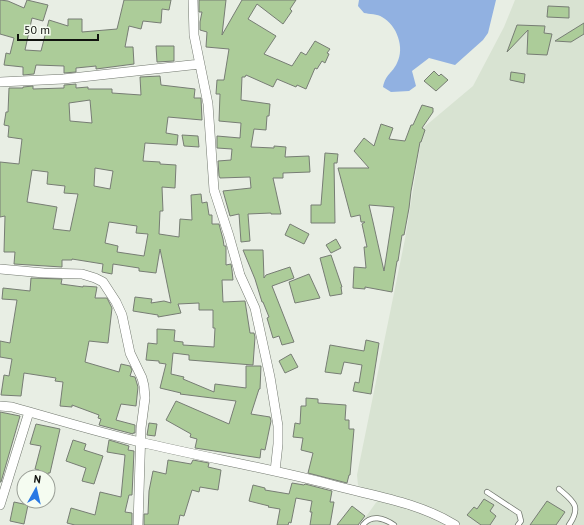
<svg xmlns="http://www.w3.org/2000/svg" width="584" height="525" font-family="'PT Sans',sans-serif">
<rect width="100%" height="100%" fill="#e8eee4"/>
<!-- built -->
<path fill="#d8e3d2" d="M 515,0 L 584,0 L 584,525 L 360,525 L 380,497 L 358,485 L 357,475 L 405,239 L 423,128 L 473,86 L 504,27 Z"/>
<!-- water -->
<path fill="#91b1e1" d="M 359,0 L 496,0 L 488,33 L 483,40 L 455,65 L 429,58 L 412,71 L 416,86 L 409,91 L 391,92 L 383,87 C 386,73 392,74 397,63 C 405,48 397,25 382,17 C 378,14 369,14 364,13 L 358,6 Z"/>
<!-- building -->
<path fill="#accc99" stroke="#777d74" fill-rule="evenodd" d="M 0,0 L 8,1 L 24,8 L 27,0 L 48,5 L 43,21 L 32,18 L 25,50 L 41,51 L 49,20 L 68,26 L 68,19 L 82,19 L 82,32 L 117,29 L 124,0 L 171,0 L 169,10 L 162,9 L 161,23 L 143,21 L 141,29 L 129,26 L 125,47 L 133,47 L 134,64 L 96,69 L 96,66 L 76,68 L 76,72 L 64,73 L 64,66 L 36,65 L 34,74 L 23,75 L 23,67 L 4,65 L 6,53 L 10,54 L 14,38 L 0,34 Z
M 199,0 L 226,0 L 222,35 L 242,0 L 296,0 L 290,9 L 292,11 L 283,24 L 257,4 L 248,19 L 276,36 L 264,54 L 292,66 L 301,52 L 306,55 L 315,41 L 330,49 L 327,53 L 329,54 L 325,63 L 322,61 L 317,69 L 315,68 L 306,89 L 297,85 L 296,87 L 277,79 L 273,87 L 246,75 L 245,77 L 242,77 L 241,100 L 270,104 L 269,116 L 267,116 L 266,130 L 254,129 L 251,147 L 274,148 L 274,146 L 286,147 L 285,157 L 309,156 L 310,172 L 283,173 L 283,178 L 273,178 L 281,214 L 271,214 L 271,213 L 248,214 L 250,241 L 241,242 L 239,214 L 230,216 L 223,191 L 251,188 L 250,177 L 220,178 L 219,176 L 218,161 L 231,160 L 232,149 L 217,148 L 217,136 L 240,138 L 241,123 L 219,121 L 220,94 L 216,94 L 217,80 L 224,80 L 229,49 L 206,47 L 207,32 L 200,30 L 200,22 L 202,12 L 199,12 Z
M 548,6 L 569,7 L 569,18 L 547,17 Z
M 584,23 L 584,34 L 571,42 L 555,41 Z
M 517,25 L 545,26 L 544,33 L 552,34 L 547,55 L 527,54 L 528,30 L 507,52 Z
M 156,46 L 174,46 L 174,61 L 157,62 Z
M 434,71 L 439,76 L 441,74 L 448,80 L 436,91 L 424,81 Z
M 511,72 L 525,74 L 524,83 L 510,80 Z
M 160,76 L 161,85 L 195,89 L 194,98 L 201,98 L 202,120 L 168,117 L 166,133 L 178,135 L 177,145 L 145,143 L 143,161 L 160,162 L 160,164 L 176,165 L 175,188 L 162,187 L 163,211 L 160,211 L 159,234 L 179,237 L 180,219 L 192,220 L 191,195 L 201,194 L 202,203 L 207,202 L 209,215 L 212,215 L 212,224 L 219,224 L 223,239 L 224,246 L 226,246 L 226,265 L 231,264 L 232,270 L 233,280 L 222,280 L 223,302 L 245,301 L 250,333 L 254,333 L 255,337 L 253,365 L 189,360 L 189,355 L 173,353 L 171,374 L 184,377 L 183,379 L 214,392 L 215,384 L 246,388 L 246,366 L 261,366 L 260,389 L 259,389 L 251,414 L 270,417 L 271,421 L 265,450 L 261,449 L 260,458 L 195,448 L 197,439 L 190,437 L 191,434 L 166,420 L 176,401 L 229,424 L 236,401 L 180,394 L 181,393 L 160,388 L 166,364 L 159,363 L 159,361 L 146,360 L 148,343 L 157,344 L 157,329 L 175,330 L 174,341 L 183,342 L 183,345 L 214,347 L 215,328 L 213,328 L 213,310 L 199,310 L 199,303 L 178,304 L 181,313 L 158,317 L 158,315 L 133,311 L 135,297 L 152,299 L 151,303 L 164,301 L 171,303 L 160,249 L 156,273 L 139,271 L 139,268 L 113,264 L 112,274 L 102,272 L 103,264 L 72,259 L 72,260 L 62,260 L 62,267 L 14,264 L 15,252 L 4,252 L 5,216 L 0,217 L 0,162 L 19,164 L 22,139 L 8,137 L 9,126 L 4,125 L 6,112 L 8,112 L 9,88 L 23,88 L 23,87 L 33,86 L 33,89 L 64,88 L 64,85 L 76,84 L 76,88 L 88,87 L 88,89 L 112,89 L 112,93 L 141,95 L 140,77 ZM 90,100 L 92,123 L 70,121 L 69,103 ZM 95,168 L 113,171 L 110,189 L 94,186 ZM 32,170 L 48,172 L 47,184 L 65,186 L 64,193 L 78,194 L 70,231 L 53,229 L 57,207 L 27,202 ZM 109,222 L 137,226 L 136,233 L 148,234 L 144,256 L 117,252 L 118,246 L 105,243 Z
M 422,105 L 433,108 L 433,112 L 422,128 L 425,130 L 421,142 L 420,142 L 411,191 L 409,208 L 404,235 L 402,235 L 398,261 L 397,261 L 392,292 L 365,287 L 365,289 L 353,288 L 354,267 L 366,268 L 364,247 L 367,247 L 362,224 L 365,222 L 361,222 L 360,215 L 351,217 L 338,168 L 369,168 L 354,151 L 364,138 L 374,146 L 381,124 L 393,128 L 389,139 L 405,141 L 411,125 L 413,125 ZM 369,205 L 394,207 L 384,271 L 373,222 Z
M 182,135 L 198,136 L 199,147 L 184,146 Z
M 325,153 L 338,154 L 337,163 L 334,163 L 335,223 L 311,223 L 311,205 L 321,205 Z
M 290,224 L 309,234 L 304,244 L 285,235 Z
M 336,239 L 341,248 L 331,253 L 326,245 Z
M 243,250 L 263,250 L 264,278 L 266,275 L 290,267 L 294,278 L 272,286 L 294,342 L 282,345 L 279,336 L 273,338 L 267,318 L 269,317 L 263,302 L 262,302 L 255,279 Z
M 331,255 L 342,287 L 341,287 L 342,294 L 330,296 L 320,258 Z
M 309,274 L 320,298 L 295,303 L 289,282 Z
M 31,278 L 62,279 L 61,284 L 83,287 L 83,286 L 97,287 L 95,298 L 107,298 L 112,308 L 108,343 L 89,341 L 85,362 L 119,372 L 121,364 L 130,366 L 132,370 L 130,376 L 135,377 L 138,387 L 136,406 L 121,404 L 116,420 L 135,425 L 135,433 L 133,433 L 133,434 L 99,425 L 101,419 L 98,418 L 99,415 L 72,405 L 72,407 L 60,406 L 63,382 L 55,381 L 56,378 L 24,373 L 21,396 L 1,395 L 4,375 L 9,376 L 12,359 L 0,357 L 0,341 L 10,343 L 17,300 L 2,299 L 3,288 L 30,291 Z
M 366,340 L 379,343 L 371,394 L 353,391 L 355,382 L 359,383 L 362,365 L 344,362 L 341,374 L 325,372 L 330,345 L 364,351 Z
M 291,354 L 298,367 L 285,373 L 279,361 Z
M 306,398 L 318,399 L 318,403 L 346,405 L 345,420 L 349,420 L 349,429 L 354,429 L 350,475 L 349,475 L 347,483 L 308,473 L 313,453 L 301,450 L 303,438 L 293,437 L 295,423 L 300,424 L 301,406 L 306,406 Z
M 0,412 L 20,416 L 1,482 L 0,482 Z
M 149,423 L 157,424 L 155,436 L 147,435 Z
M 36,424 L 60,429 L 50,473 L 48,473 L 47,477 L 37,477 L 39,470 L 35,469 L 41,446 L 30,444 Z
M 73,440 L 86,444 L 84,450 L 103,456 L 94,484 L 82,481 L 86,468 L 66,461 Z
M 109,440 L 129,446 L 128,450 L 134,451 L 132,495 L 129,495 L 125,512 L 132,513 L 132,525 L 75,525 L 67,523 L 71,508 L 95,515 L 100,492 L 121,497 L 125,455 L 107,452 Z
M 168,460 L 191,464 L 193,460 L 209,463 L 208,467 L 221,470 L 218,490 L 200,487 L 199,492 L 192,490 L 184,516 L 180,515 L 178,525 L 144,525 L 144,514 L 148,514 L 149,491 L 153,471 L 166,474 Z
M 292,483 L 304,485 L 305,484 L 332,491 L 330,502 L 334,502 L 330,525 L 310,525 L 312,512 L 310,512 L 312,501 L 296,498 L 291,523 L 289,522 L 288,525 L 277,525 L 280,509 L 268,507 L 269,506 L 249,501 L 253,485 L 265,488 L 265,490 L 289,494 Z
M 484,499 L 494,505 L 490,511 L 496,516 L 490,525 L 481,525 L 467,515 L 474,507 L 477,509 Z
M 547,501 L 565,512 L 556,525 L 530,525 Z
M 14,502 L 28,505 L 24,524 L 10,521 Z
M 352,506 L 365,516 L 358,525 L 337,525 Z"/>
<g fill="none" stroke-linecap="round" stroke-linejoin="round">
<!-- service casing -->
<g stroke="#72786f" stroke-width="6">
<path id="service" d="M 559,489 C 573,501 582,506 569,525
M 487,492 L 519,513 L 521,521 L 518,525
M 363,525 C 371,514 384,518 394,525"/>
</g>
<!-- minor casing -->
<g stroke="#72786f" stroke-width="10">
<path id="minor" d="M 193,0 L 194,35 L 208,104 L 214,190 L 229,236 L 240,275 L 255,308 L 270,377 L 278,426 L 278,444 L 275,471
M 0,82 L 63,79 L 200,64
M 0,269 L 44,273 L 82,274 L 95,278 L 103,282 L 116,302 L 122,315 L 130,353 L 142,378 L 144,386 L 145,398 L 141,428 L 138,525
M 0,406 L 12,407 C 55,419 97,432 140,442 C 203,457 267,468 329,484 C 372,496 416,501 455,525
M 0,505 L 29,412"/>
</g>
<!-- service -->
<use href="#service" stroke="#fff" stroke-width="4.5"/>
<!-- minor -->
<use href="#minor" stroke="#fff" stroke-width="9"/>
</g>
<!-- north arrow -->
<g transform="translate(36 489) rotate(8)"><circle r="19" fill="#f5fcf1" stroke="#9a9f97"/>
<path d="M0-3L7 15L0 10L-7 15Z" fill="#2a79e4"/>
<text y="-6" font-size="11" font-weight="bold" text-anchor="middle" fill="#11130f">N</text>
</g>
<!-- scale -->
<path d="M18 34v6h80v-6" fill="none" stroke="#11130f" stroke-width="2"/>
<text x="24" y="34" font-size="12" fill="#11130f" stroke="#f5fcf1" stroke-width="3" paint-order="stroke">50 m</text>
</svg>
